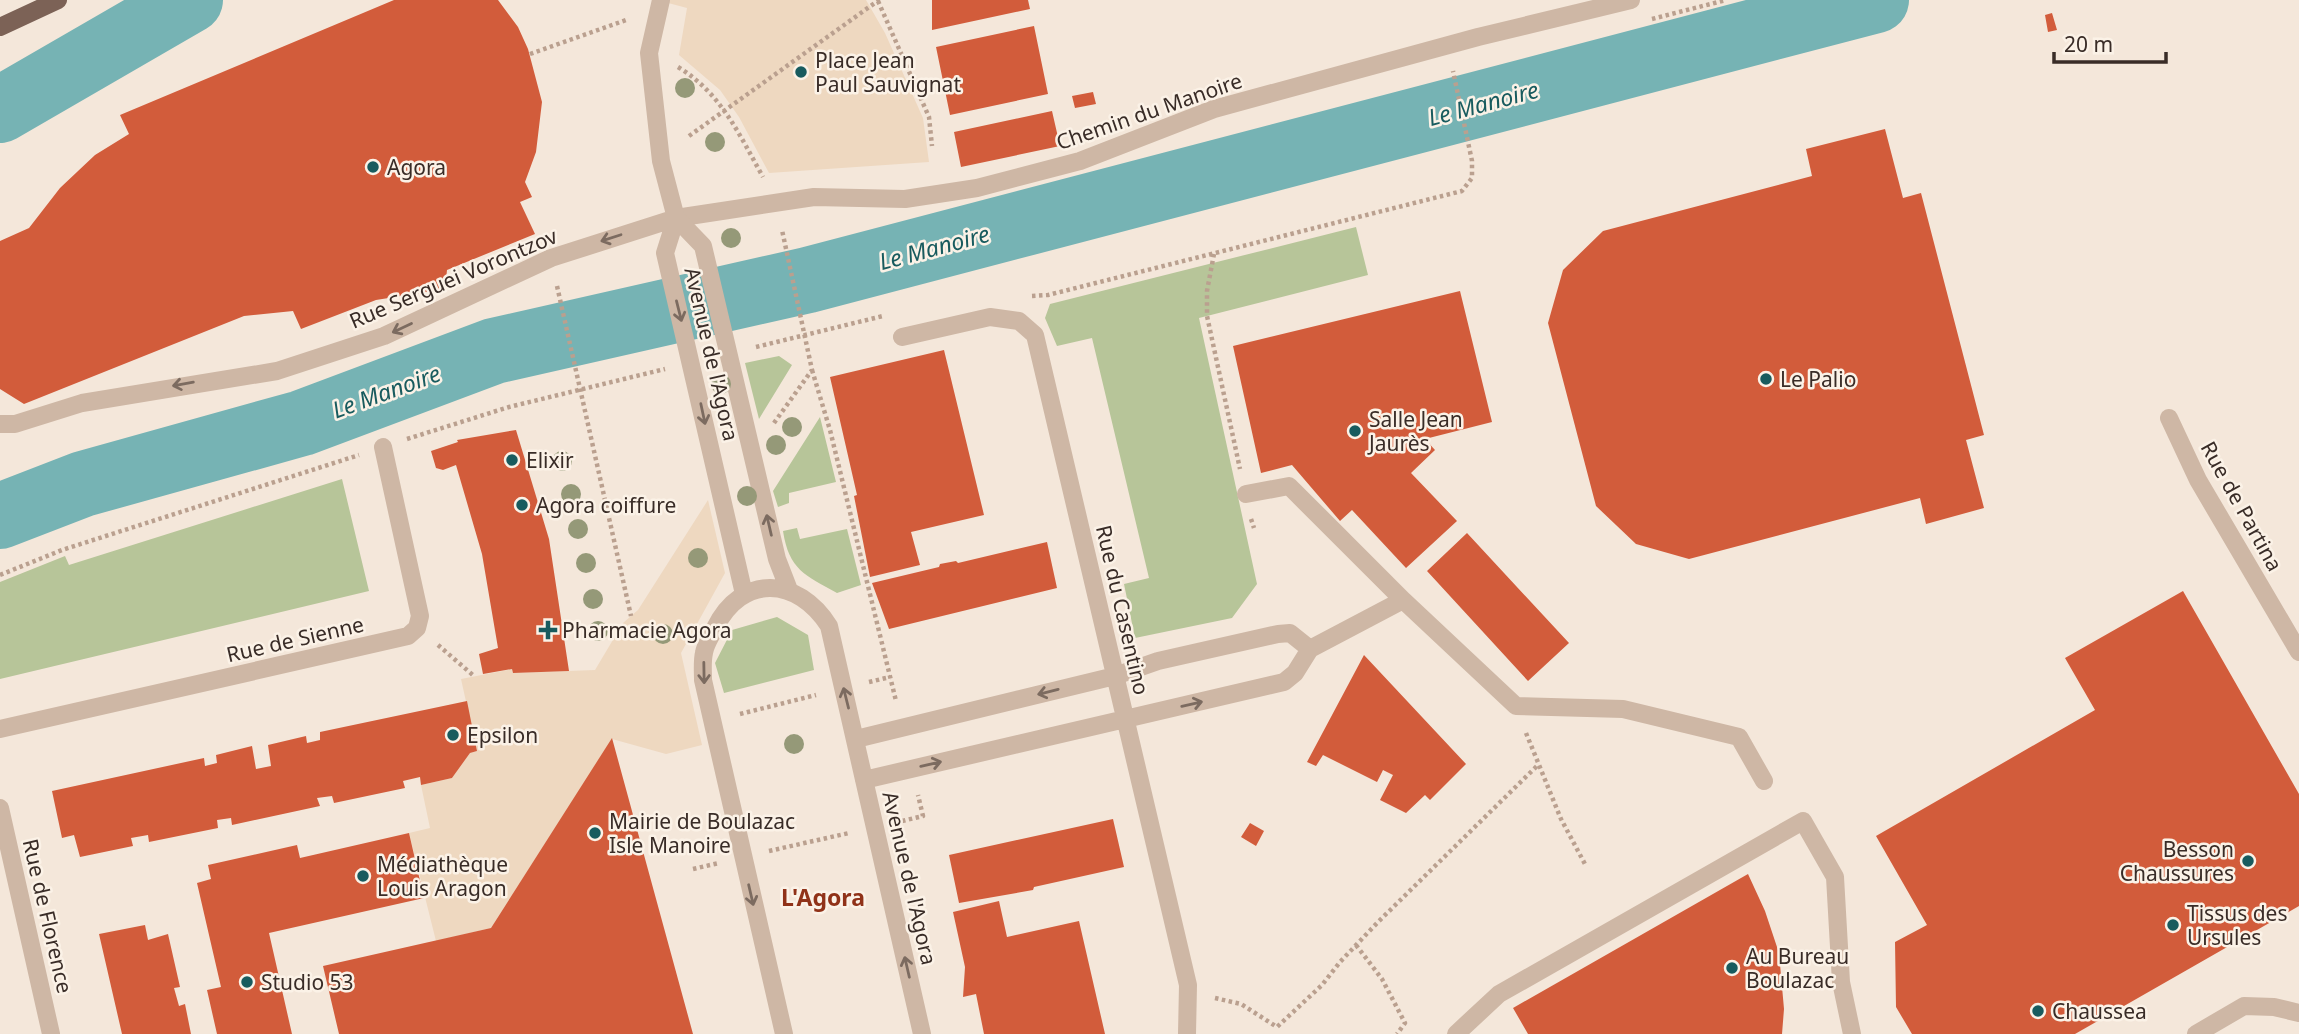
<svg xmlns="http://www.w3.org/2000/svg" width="2299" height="1034" font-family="'Noto Sans',sans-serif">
<rect width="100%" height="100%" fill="#f4e7da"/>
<!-- green -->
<path fill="#b7c599" d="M 1356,227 L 1368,275 L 1199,318 L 1257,584 L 1232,618 L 1135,638 L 1124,584 L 1149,578 L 1092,338 L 1057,346 L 1045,318 L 1050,304 Z
M 779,356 L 792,365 L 759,419 L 745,363 Z
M 820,417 L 836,482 L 789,493 L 789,503 L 778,507 L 773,491 Z
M 342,479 L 369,591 L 0,679 L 0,582 L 65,556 L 69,565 Z
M 797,528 L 800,539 L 847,529 L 861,585 L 837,593 C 805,575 789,570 783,531 Z
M 777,617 L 808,635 L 814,670 L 724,693 L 715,663 L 732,630 Z"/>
<!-- plaza -->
<path fill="#eed8c0" d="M 657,0 L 866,0 L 885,33 L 923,118 L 929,162 L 769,173 L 739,117 L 720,90 L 679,55 L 687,8 Z
M 708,500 L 725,573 L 681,653 L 702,745 L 666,754 L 612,739 L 491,928 L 436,941 L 409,833 L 430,828 L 421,785 L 452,778 L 470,753 L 477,751 L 461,679 L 512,669 L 513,673 L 595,670 L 623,623 L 638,610 Z"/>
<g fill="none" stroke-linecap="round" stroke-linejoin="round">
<!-- river -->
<path stroke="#76b3b4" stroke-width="66" d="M 0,110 L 190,0
M 0,516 L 83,484 L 302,423 L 494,351 L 808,280 L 1876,0"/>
</g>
<!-- building -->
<path fill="#d25c3b" d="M 394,0 L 498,0 L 518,27 L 528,49 L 542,102 L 536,152 L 525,182 L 532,197 L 520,202 L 535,234 L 447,270 L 445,289 L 376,300 L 301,329 L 293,311 L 244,316 L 24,404 L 0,389 L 0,241 L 29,228 L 60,188 L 95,155 L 129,134 L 120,115 Z
M 932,0 L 1028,0 L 1030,9 L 932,30 Z
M 2052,13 L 2057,30 L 2048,32 L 2045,15 Z
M 1034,26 L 1048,94 L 950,115 L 936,47 Z
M 1093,92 L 1096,104 L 1075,108 L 1072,96 Z
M 1052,111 L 1060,146 L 961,167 L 954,132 Z
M 1885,129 L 1903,198 L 1921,193 L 1984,435 L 1966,440 L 1984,508 L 1926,524 L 1920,498 L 1689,559 L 1636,544 L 1596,506 L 1548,323 L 1563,270 L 1603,231 L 1812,176 L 1806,149 Z
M 1460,291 L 1492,422 L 1425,439 L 1435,450 L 1411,473 L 1457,521 L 1406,568 L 1352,510 L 1340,521 L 1292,465 L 1261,473 L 1233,346 Z
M 944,350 L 984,515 L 911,532 L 920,565 L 870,577 L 854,496 L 857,495 L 830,377 Z
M 516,430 L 549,539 L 569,671 L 513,673 L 512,669 L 483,674 L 479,654 L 498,648 L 482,554 L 456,465 L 443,470 L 436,468 L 431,451 L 458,442 L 457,440 Z
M 1467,533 L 1569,643 L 1528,681 L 1427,571 Z
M 1047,542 L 1057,588 L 889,629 L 872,583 L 939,567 L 940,564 L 956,561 L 958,563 Z
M 2183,591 L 2299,794 L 2299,906 L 2075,1034 L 1912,1034 L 1896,1007 L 1895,942 L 1927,925 L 1876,836 L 2095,710 L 2065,658 Z
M 1364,655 L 1466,764 L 1430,800 L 1425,795 L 1406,813 L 1380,800 L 1393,775 L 1383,770 L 1377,782 L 1323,755 L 1316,766 L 1307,762 Z
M 467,701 L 477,751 L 470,753 L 452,778 L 421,785 L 420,777 L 403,781 L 405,788 L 334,803 L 332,796 L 317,798 L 320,806 L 232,825 L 231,818 L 217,820 L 218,828 L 149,842 L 148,835 L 131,838 L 133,846 L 80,857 L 74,835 L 62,838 L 52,791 L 204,758 L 205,766 L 217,763 L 216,755 L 252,746 L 256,769 L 271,766 L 268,745 L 306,736 L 307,743 L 320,740 L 320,732 Z
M 612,738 L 693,1034 L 339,1034 L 323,966 L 491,928 Z
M 1113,819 L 1124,867 L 1034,887 L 1033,890 L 959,903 L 949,855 Z
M 1250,823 L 1264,831 L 1256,846 L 1241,837 Z
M 409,833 L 424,898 L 269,933 L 292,1034 L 217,1034 L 207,990 L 221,987 L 197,883 L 211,879 L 208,865 L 297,845 L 300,858 Z
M 1748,874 L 1765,911 L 1779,953 L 1784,1009 L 1782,1034 L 1528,1034 L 1513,1008 Z
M 999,901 L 1007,937 L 1079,921 L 1105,1034 L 984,1034 L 976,994 L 963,997 L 965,967 L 953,912 Z
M 145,925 L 148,940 L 168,934 L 180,987 L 174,988 L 179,1006 L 185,1004 L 191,1034 L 122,1034 L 99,934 Z"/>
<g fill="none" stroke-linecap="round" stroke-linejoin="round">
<!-- path -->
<path stroke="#baa08f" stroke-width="4.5" stroke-dasharray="3.5 3.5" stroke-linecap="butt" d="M 878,1 L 929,117 L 932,146
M 1652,19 L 1726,0
M 530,54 L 629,19
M 678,67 C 721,93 739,134 763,177
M 689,136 L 879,0
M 1214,254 L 1207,291 L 1207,316 L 1240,469
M 557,286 L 631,616
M 1032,296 L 1048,295 L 1462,191 L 1472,178 L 1472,161 L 1453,71
M 756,347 L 883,316
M 812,370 L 830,430 L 896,701
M 774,423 L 812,370 L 782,230
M 407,439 L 509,407 L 665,369
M 1251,519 L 1254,528
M 0,575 L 62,550 L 359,455
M 438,645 L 474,676
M 869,682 L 890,677
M 740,714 L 816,695
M 1526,733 L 1561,819 L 1586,866
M 902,821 L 923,816 L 918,795
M 769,851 L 849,833
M 693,869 L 719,863
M 1356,945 L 1382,979 L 1405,1023 L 1397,1034
M 1215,998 L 1241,1004 L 1277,1027 L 1322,985 L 1340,962 L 1378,922 L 1539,764"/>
<!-- lane -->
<path stroke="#ceb7a5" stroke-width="18" d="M 676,218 L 814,197 L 905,199 L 977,188 L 1080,161 L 1214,109 L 1478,37 L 1631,0
M 2169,418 L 2198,480 L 2299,652
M 0,729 L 408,636 L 417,628 L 420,616 L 383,447
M 1456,1034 L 1499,994 L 1803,821 L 1835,877 L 1841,982 L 1852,1034
M 2196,1034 L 2244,1006 L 2274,1007 L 2299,1013"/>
<!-- street -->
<path stroke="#ceb7a5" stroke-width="18" d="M 661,0 L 649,53 L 661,161 L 676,218 L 665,253 L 744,594
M 676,218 L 703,246 L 777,559 L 789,590
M 902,337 L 990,317 L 1019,321 L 1035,335 L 1188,985 L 1187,1034
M 0,424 L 15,424 L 82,403 L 277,371 L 384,336 L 551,258 L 676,218
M 1246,494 L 1289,486 L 1403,600
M 1310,649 L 1403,600 L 1516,706 L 1623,709 L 1739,737 L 1764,781
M 856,739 L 1115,676 L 1158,661 L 1278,634 L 1290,633 L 1310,649 L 1295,673 L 1284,682 L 864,780
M 0,808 L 51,1034
M 784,1034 L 703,680 C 703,671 702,661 704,653 C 705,645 711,636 715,628 C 742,573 798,577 829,626 L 922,1034"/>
<!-- primary -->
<path stroke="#7c6256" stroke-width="18" d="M 0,27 L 58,0"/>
</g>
<!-- trees -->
<g fill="#959978">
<circle cx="685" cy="88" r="10"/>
<circle cx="715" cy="142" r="10"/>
<circle cx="731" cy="238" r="10"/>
<circle cx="721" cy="384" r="10"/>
<circle cx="792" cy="427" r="10"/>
<circle cx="776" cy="445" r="10"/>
<circle cx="562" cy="461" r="10"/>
<circle cx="571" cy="494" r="10"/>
<circle cx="747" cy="496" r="10"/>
<circle cx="578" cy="529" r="10"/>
<circle cx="698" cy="558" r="10"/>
<circle cx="586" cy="563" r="10"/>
<circle cx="593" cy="599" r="10"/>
<circle cx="598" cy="631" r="10"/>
<circle cx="663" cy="634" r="10"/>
<circle cx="794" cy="744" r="10"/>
</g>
<!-- one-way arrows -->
<defs><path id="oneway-shaft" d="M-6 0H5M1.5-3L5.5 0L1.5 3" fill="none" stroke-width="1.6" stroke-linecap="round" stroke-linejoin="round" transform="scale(1.75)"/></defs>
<g stroke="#7c6b60">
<use href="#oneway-shaft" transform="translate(611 238) rotate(162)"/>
<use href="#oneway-shaft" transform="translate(679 311) rotate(76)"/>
<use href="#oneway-shaft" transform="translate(402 328) rotate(155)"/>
<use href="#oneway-shaft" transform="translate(183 384) rotate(170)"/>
<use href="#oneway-shaft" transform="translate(703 414) rotate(78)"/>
<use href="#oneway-shaft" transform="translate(769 525) rotate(-103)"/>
<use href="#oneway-shaft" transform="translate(704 673) rotate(89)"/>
<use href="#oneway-shaft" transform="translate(1048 692) rotate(166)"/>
<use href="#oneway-shaft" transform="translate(846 698) rotate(-104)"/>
<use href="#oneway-shaft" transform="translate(1192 704) rotate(-13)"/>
<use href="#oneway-shaft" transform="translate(931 764) rotate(-13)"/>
<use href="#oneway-shaft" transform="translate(751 895) rotate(77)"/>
<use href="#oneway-shaft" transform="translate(907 967) rotate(-103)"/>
</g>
<!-- markers -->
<g fill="#185b5e" stroke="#fbf2e7" stroke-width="2.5">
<circle cx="801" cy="72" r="7"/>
<circle cx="373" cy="167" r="7"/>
<circle cx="1766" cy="379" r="7"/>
<circle cx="1355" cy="431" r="7"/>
<circle cx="512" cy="460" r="7"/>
<circle cx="522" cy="505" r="7"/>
<path d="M544.5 619.5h7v7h7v7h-7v7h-7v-7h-7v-7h7z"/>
<circle cx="453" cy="735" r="7"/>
<circle cx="595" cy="833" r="7"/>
<circle cx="2248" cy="861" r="7"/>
<circle cx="363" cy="876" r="7"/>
<circle cx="2173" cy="925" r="7"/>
<circle cx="1732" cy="968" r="7"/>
<circle cx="247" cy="982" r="7"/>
<circle cx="2038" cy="1011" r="7"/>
</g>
<g text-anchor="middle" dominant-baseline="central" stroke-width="5" stroke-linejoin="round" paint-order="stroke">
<!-- poi labels -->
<g font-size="21" fill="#392c27" stroke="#fbf2e7" text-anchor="start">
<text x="815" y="60">Place Jean<tspan x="815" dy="24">Paul Sauvignat</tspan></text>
<text x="387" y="167">Agora</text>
<text x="1780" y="379">Le Palio</text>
<text x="1369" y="419">Salle Jean<tspan x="1369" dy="24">Jaurès</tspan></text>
<text x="526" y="460">Elixir</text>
<text x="536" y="505">Agora coiffure</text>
<text x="562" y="630">Pharmacie Agora</text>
<text x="467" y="735">Epsilon</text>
<text x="609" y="821">Mairie de Boulazac<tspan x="609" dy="24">Isle Manoire</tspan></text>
<text x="2234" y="849" text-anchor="end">Besson<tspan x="2234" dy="24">Chaussures</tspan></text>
<text x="377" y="864">Médiathèque<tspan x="377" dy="24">Louis Aragon</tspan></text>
<text x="2187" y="913">Tissus des<tspan x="2187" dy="24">Ursules</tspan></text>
<text x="1746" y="956">Au Bureau<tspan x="1746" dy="24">Boulazac</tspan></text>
<text x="261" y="982">Studio 53</text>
<text x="2052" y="1011">Chaussea</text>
</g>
<!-- street labels -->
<g font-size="21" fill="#392c27" stroke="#fbf2e7">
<text transform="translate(1149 111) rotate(-19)">Chemin du Manoire</text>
<text transform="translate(453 278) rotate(-23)">Rue Serguei Vorontzov</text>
<text transform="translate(712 354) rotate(77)">Avenue de l'Agora</text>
<text transform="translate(2242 506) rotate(61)">Rue de Partina</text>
<text transform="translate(1123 610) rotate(77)">Rue du Casentino</text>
<text transform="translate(295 639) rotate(-13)">Rue de Sienne</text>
<text transform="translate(910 878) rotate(77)">Avenue de l'Agora</text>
<text transform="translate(48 916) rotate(77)">Rue de Florence</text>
</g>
<!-- water labels -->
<g font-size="23" font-style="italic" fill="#185b5e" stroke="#fbf2e7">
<text transform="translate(1483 103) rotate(-15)">Le Manoire</text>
<text transform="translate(934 247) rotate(-15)">Le Manoire</text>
<text transform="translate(386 391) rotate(-20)">Le Manoire</text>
</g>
<!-- neighbourhood labels -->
<g font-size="23" font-weight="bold" fill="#903218" stroke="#fbf2e7">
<text x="823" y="897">L'Agora</text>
</g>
</g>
<!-- scale -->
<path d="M2054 52v10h112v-10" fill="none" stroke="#392c27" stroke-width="3.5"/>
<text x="2064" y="52" font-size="21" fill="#392c27" stroke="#fbf2e7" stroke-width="5" paint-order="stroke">20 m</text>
</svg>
